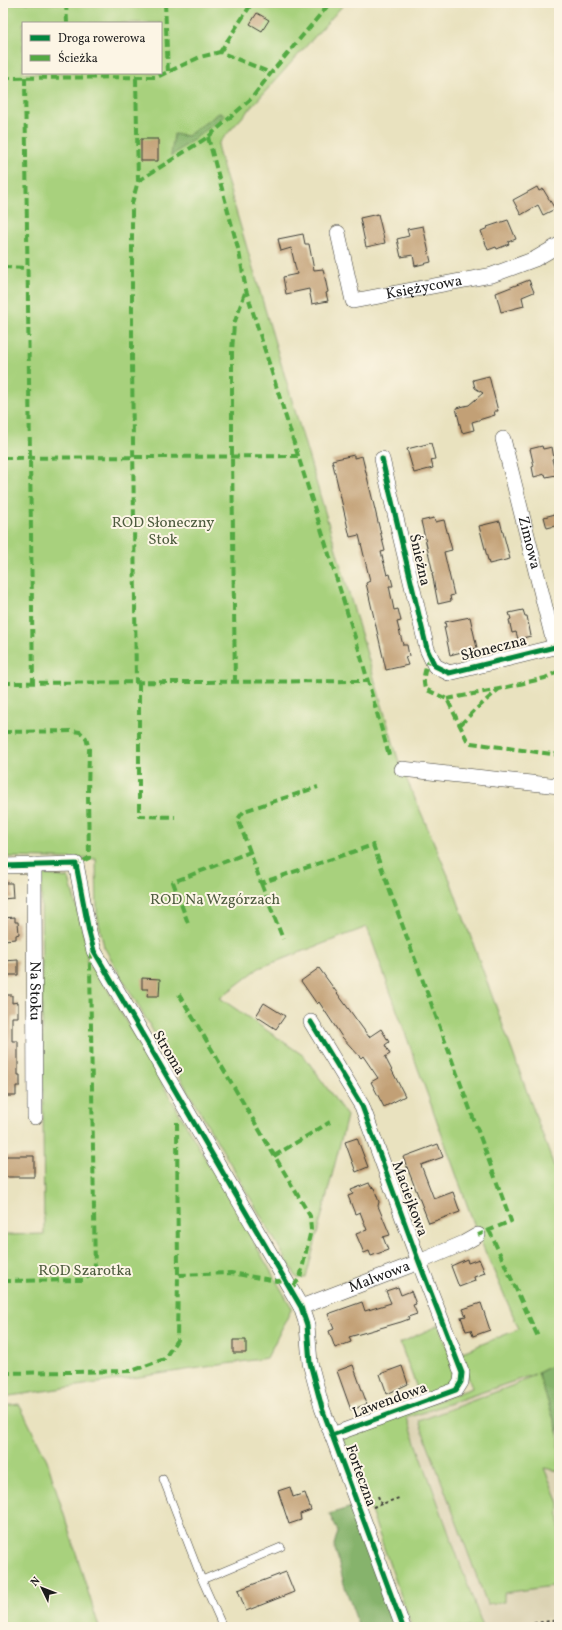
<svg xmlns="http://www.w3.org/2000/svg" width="562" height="1630" font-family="Vollkorn,serif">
<rect width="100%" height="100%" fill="#fcf5e5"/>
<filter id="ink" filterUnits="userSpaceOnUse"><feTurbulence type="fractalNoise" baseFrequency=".025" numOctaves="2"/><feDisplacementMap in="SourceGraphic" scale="8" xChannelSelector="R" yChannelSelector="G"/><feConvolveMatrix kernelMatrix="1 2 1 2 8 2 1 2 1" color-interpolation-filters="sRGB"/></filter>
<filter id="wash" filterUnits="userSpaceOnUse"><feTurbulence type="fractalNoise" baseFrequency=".012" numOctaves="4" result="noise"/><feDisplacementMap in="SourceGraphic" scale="16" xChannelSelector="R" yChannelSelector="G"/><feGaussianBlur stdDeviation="0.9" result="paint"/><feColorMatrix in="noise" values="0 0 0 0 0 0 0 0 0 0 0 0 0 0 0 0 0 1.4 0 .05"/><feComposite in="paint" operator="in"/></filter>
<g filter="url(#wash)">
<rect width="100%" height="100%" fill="#e9e2bf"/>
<!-- built -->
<path fill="#dcd3b4" d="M 538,1373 L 559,1434 L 559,1617 L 483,1627 L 407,1418 Z"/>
<!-- green -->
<path fill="#a8d17d" stroke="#62764c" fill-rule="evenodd" d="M 3,3 L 345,3 L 219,143 L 218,150 L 398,759 L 450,880 L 559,1180 L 559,1362 L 538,1373 L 559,1434 L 559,1471 L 544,1468 L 559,1503 L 559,1585 L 504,1593 L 504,1602 L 487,1604 L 419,1421 L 517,1384 L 535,1374 L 407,1418 L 483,1627 L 412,1627 L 363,1489 L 349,1457 L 344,1450 L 342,1443 L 345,1436 L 357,1430 L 472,1388 L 460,1353 L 519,1329 L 478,1235 L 367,927 L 259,968 L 220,998 L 304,1056 L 347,1116 L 306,1278 L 297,1278 L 104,947 L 97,914 L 96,859 L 3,857 ZM 23,23 L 161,23 L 161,73 L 23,73 Z
M 41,874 L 69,878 L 87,947 L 87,966 L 94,966 L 292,1308 L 267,1358 L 3,1397 L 3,1235 L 44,1234 Z
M 439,1325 L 457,1374 L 450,1390 L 421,1399 L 400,1343 Z
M 19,1404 L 47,1460 L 99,1627 L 3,1627 L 3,1406 Z"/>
<!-- forest -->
<path fill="#86b36c" stroke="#516844" d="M 219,113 L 226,115 L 171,156 L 174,134 L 187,136 Z
M 559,1362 L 559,1434 L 538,1373 Z
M 352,1507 L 397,1627 L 359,1627 L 344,1584 L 334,1545 L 338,1531 L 329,1514 Z"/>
<g id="blocks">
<!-- building -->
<path fill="#c2a076" d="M 257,13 L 269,20 L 262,31 L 250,24 Z
M 141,139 L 158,139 L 158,161 L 141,161 Z
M 537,187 L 539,191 L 543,189 L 555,209 L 543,215 L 538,205 L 521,215 L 513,200 Z
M 378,214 L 385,243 L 366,247 L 360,218 Z
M 508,220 L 516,239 L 508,242 L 509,244 L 497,249 L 496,247 L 488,250 L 481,231 L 488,228 L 487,227 Z
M 423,226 L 431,262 L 415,266 L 413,255 L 401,257 L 397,239 L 409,236 L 407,229 Z
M 303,234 L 305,244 L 309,244 L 314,270 L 323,269 L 328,292 L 326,293 L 328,301 L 312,304 L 309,289 L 286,294 L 283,277 L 297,274 L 291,248 L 281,251 L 278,239 Z
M 529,280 L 534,292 L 522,297 L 524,306 L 501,312 L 496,293 Z
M 489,376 L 498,411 L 494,411 L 495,415 L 472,422 L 474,430 L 462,433 L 456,408 L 469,405 L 483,393 L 475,388 L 473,380 Z
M 431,443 L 435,459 L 431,460 L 433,468 L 414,473 L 407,449 Z
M 542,446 L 543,449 L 552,447 L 554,458 L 552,459 L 556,475 L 546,477 L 545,474 L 534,477 L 532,467 L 534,466 L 530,449 Z
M 354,455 L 354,458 L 362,456 L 385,551 L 381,552 L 387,575 L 390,574 L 393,586 L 389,586 L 394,610 L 398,609 L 401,621 L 397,622 L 403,645 L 407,645 L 409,656 L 405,657 L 408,665 L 386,670 L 366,583 L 370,581 L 359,535 L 350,537 L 332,460 Z
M 559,513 L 559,525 L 547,528 L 544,517 Z
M 434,518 L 435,522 L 444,520 L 452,550 L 444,552 L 454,595 L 450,596 L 451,601 L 438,604 L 432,573 L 433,573 L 421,521 Z
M 500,521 L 510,559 L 489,564 L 479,526 Z
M 523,610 L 525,616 L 527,616 L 531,636 L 518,639 L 516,632 L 512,633 L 509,620 L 511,619 L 509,613 Z
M 470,617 L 477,648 L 450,655 L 444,627 L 446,627 L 445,622 Z
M 3,883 L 12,883 L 13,898 L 3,899 Z
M 15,917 L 15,922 L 18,922 L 19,934 L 16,935 L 16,939 L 3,940 L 3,918 Z
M 18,960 L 18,975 L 3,975 L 3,961 Z
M 319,968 L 369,1037 L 381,1029 L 389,1042 L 385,1045 L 390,1054 L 385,1057 L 405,1096 L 384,1107 L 371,1082 L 378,1078 L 363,1056 L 361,1058 L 342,1037 L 319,1002 L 317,1004 L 301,981 Z
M 142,978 L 160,979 L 159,996 L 147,996 L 148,989 L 142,989 Z
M 3,995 L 12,995 L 12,1003 L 18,1002 L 18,1017 L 12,1017 L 12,1041 L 18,1041 L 18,1075 L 20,1075 L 20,1086 L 16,1086 L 16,1096 L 3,1096 Z
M 264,1003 L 285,1016 L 276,1029 L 256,1016 Z
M 357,1138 L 368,1167 L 356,1172 L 345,1142 Z
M 438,1144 L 443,1157 L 421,1165 L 434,1199 L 453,1192 L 460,1212 L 429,1223 L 403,1157 Z
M 3,1156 L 34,1156 L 34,1177 L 3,1177 Z
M 369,1183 L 371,1187 L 374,1188 L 379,1202 L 378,1206 L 390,1235 L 383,1237 L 388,1250 L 371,1256 L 369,1251 L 364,1253 L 356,1234 L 367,1230 L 360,1212 L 355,1214 L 348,1196 L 353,1194 L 351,1190 Z
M 467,1259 L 468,1263 L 479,1259 L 485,1273 L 474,1277 L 475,1281 L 459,1287 L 451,1266 Z
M 398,1287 L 401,1295 L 411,1291 L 416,1304 L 413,1305 L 417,1314 L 408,1317 L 409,1319 L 401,1322 L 349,1337 L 351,1342 L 335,1348 L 329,1331 L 334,1329 L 328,1314 L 362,1302 L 365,1311 L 391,1303 L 386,1291 Z
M 481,1303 L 490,1330 L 473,1336 L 471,1330 L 466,1331 L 461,1317 L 466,1316 L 463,1309 Z
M 233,1340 L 246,1340 L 246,1353 L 233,1353 Z
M 353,1365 L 367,1404 L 351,1410 L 337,1371 Z
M 402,1366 L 408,1384 L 387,1394 L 380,1374 Z
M 290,1487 L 293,1497 L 305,1493 L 311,1510 L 300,1514 L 301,1520 L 289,1524 L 278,1491 Z
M 286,1572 L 294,1592 L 246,1611 L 238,1590 Z"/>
</g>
</g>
<g filter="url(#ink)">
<use href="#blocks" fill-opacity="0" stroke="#3b3a34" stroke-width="1"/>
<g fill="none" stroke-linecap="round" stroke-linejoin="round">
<!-- lane casing -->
<g stroke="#3b3a34" stroke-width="8">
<path id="lane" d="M 163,1479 L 202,1580 L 223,1627
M 202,1580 L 281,1547"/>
</g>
<!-- street casing -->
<g stroke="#3b3a34" stroke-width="16">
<g id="street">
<path id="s1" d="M 338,233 L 353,301 L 492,275 L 535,259 L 559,245"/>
<path id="s2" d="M 503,439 L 555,647"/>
<path d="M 382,459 L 427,649 L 435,666 L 449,673 L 559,646"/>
<path d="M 402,769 L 559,786"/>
<path id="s3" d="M 34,865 L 35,1117"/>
<path d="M 3,866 L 76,864 L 89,932 L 94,951 L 301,1307 L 307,1325 L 310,1363 L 322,1408 L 403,1627"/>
<path d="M 311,1022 L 362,1106 L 419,1262 L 462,1373 L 461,1382 L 456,1390 L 332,1435"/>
<path id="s4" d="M 301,1307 L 419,1262 L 464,1243 L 478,1235"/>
</g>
</g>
<!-- path -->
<path stroke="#3b3a34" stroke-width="2" stroke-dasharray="3 3" stroke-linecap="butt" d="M 557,1489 L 559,1488
M 378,1496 L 381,1504
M 373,1507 L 399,1498
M 504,1627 L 559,1620"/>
<!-- lane -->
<use href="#lane" stroke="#fff" stroke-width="7"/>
<!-- street -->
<use href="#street" stroke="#fff" stroke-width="15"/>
<!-- quiet -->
<path stroke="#52a943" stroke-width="4" stroke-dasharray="8 4" stroke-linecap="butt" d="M 66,3 L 67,23
M 165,3 L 168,73
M 220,52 L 252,3
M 25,77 L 33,684
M 3,78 L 157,77 L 200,57 L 220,52 L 271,73
M 136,78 L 138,181 L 132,203 L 132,362 L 136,683
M 208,137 L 239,252 L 246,290 L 359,650 L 389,755
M 138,181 L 208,137 L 251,99 L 271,73 L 330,3
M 3,267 L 27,268
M 3,458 L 298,456
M 555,647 L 559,661
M 431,657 C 425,669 422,676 425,689 L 447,699 L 467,740 L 471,743 L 559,755
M 3,683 L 367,681
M 139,683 L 139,816 L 175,817
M 235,683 L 232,457 L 232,351 L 234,324 L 246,290
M 447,699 L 499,689
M 460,725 L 475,710 L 499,689 L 545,678 L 559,671
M 559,731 L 557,738 L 559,747
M 3,732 L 74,731 L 80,732 L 86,738 L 89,749 L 88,794 L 89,858 L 76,864
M 250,852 L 238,819 L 244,811 L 318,787
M 261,883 L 283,939
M 188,923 L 173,882 L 250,852 L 261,883 L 373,845 L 511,1221 L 478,1235
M 179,994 L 310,1216 L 311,1230 L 300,1278 L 291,1289
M 177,1122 L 178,1275
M 274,1156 L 330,1122
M 489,1230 L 539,1339
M 3,1281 L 83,1280 L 95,1272 L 90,966 L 92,949
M 3,1373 L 132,1371 L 164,1359 L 177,1340 L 178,1275 L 231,1273 L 277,1281 L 285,1280"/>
<!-- cycleway casing -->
<g stroke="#fcf5e5" stroke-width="8">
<path id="cycleway" d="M 382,459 L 427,649 L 435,666 L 449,673 L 559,646
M 3,866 L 76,864 L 89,932 L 94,951 L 301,1307 L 307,1325 L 310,1363 L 322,1408 L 403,1627
M 311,1022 L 362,1106 L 419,1262 L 462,1373 L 461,1382 L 456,1390 L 332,1435"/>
</g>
<!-- cycleway -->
<use href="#cycleway" stroke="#00873e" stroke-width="5"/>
</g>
</g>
<g text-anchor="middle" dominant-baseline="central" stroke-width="4" stroke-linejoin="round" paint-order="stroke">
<!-- street labels -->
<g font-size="15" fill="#1c1c1c" stroke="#fcf5e5">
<text stroke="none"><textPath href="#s1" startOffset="142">Księżycowa</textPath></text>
<text stroke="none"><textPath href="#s2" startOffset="107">Zimowa</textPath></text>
<text transform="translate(419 560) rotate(77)">Śnieżna</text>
<text transform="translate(494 649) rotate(-14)">Słoneczna</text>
<text stroke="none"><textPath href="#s3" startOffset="126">Na Stoku</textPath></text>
<text transform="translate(168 1053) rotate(59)">Stroma</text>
<text transform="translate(409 1199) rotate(70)">Maciejkowa</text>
<text stroke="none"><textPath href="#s4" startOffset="84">Malwowa</textPath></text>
<text transform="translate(390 1401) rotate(-20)">Lawendowa</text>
<text transform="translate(360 1476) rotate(70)">Forteczna</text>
</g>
<!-- park labels -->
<g font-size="15" fill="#4d5b3e" stroke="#fcf5e5">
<text x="163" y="523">ROD Słoneczny<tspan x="163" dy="17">Stok</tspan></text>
<text x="215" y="900">ROD Na Wzgórzach</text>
<text x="85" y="1271">ROD Szarotka</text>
</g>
</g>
<!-- margin -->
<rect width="562" height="1630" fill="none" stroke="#fcf5e5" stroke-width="16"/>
<!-- legend -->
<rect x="22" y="22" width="140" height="52" fill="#fcf5e5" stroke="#a29e95"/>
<rect x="30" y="35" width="20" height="6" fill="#00873e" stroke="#a29e95"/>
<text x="58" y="42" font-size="12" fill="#1c1c1c">Droga rowerowa</text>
<rect x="30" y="55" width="20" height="6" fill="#52a943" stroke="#a29e95"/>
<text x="58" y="62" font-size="12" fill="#1c1c1c">Ścieżka</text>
<!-- north arrow -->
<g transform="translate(42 1588) rotate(313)" stroke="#fcf5e5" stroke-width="3" paint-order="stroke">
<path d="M0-3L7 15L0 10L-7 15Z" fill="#1c1c1c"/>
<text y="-6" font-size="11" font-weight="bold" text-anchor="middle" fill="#1c1c1c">N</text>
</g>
</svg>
